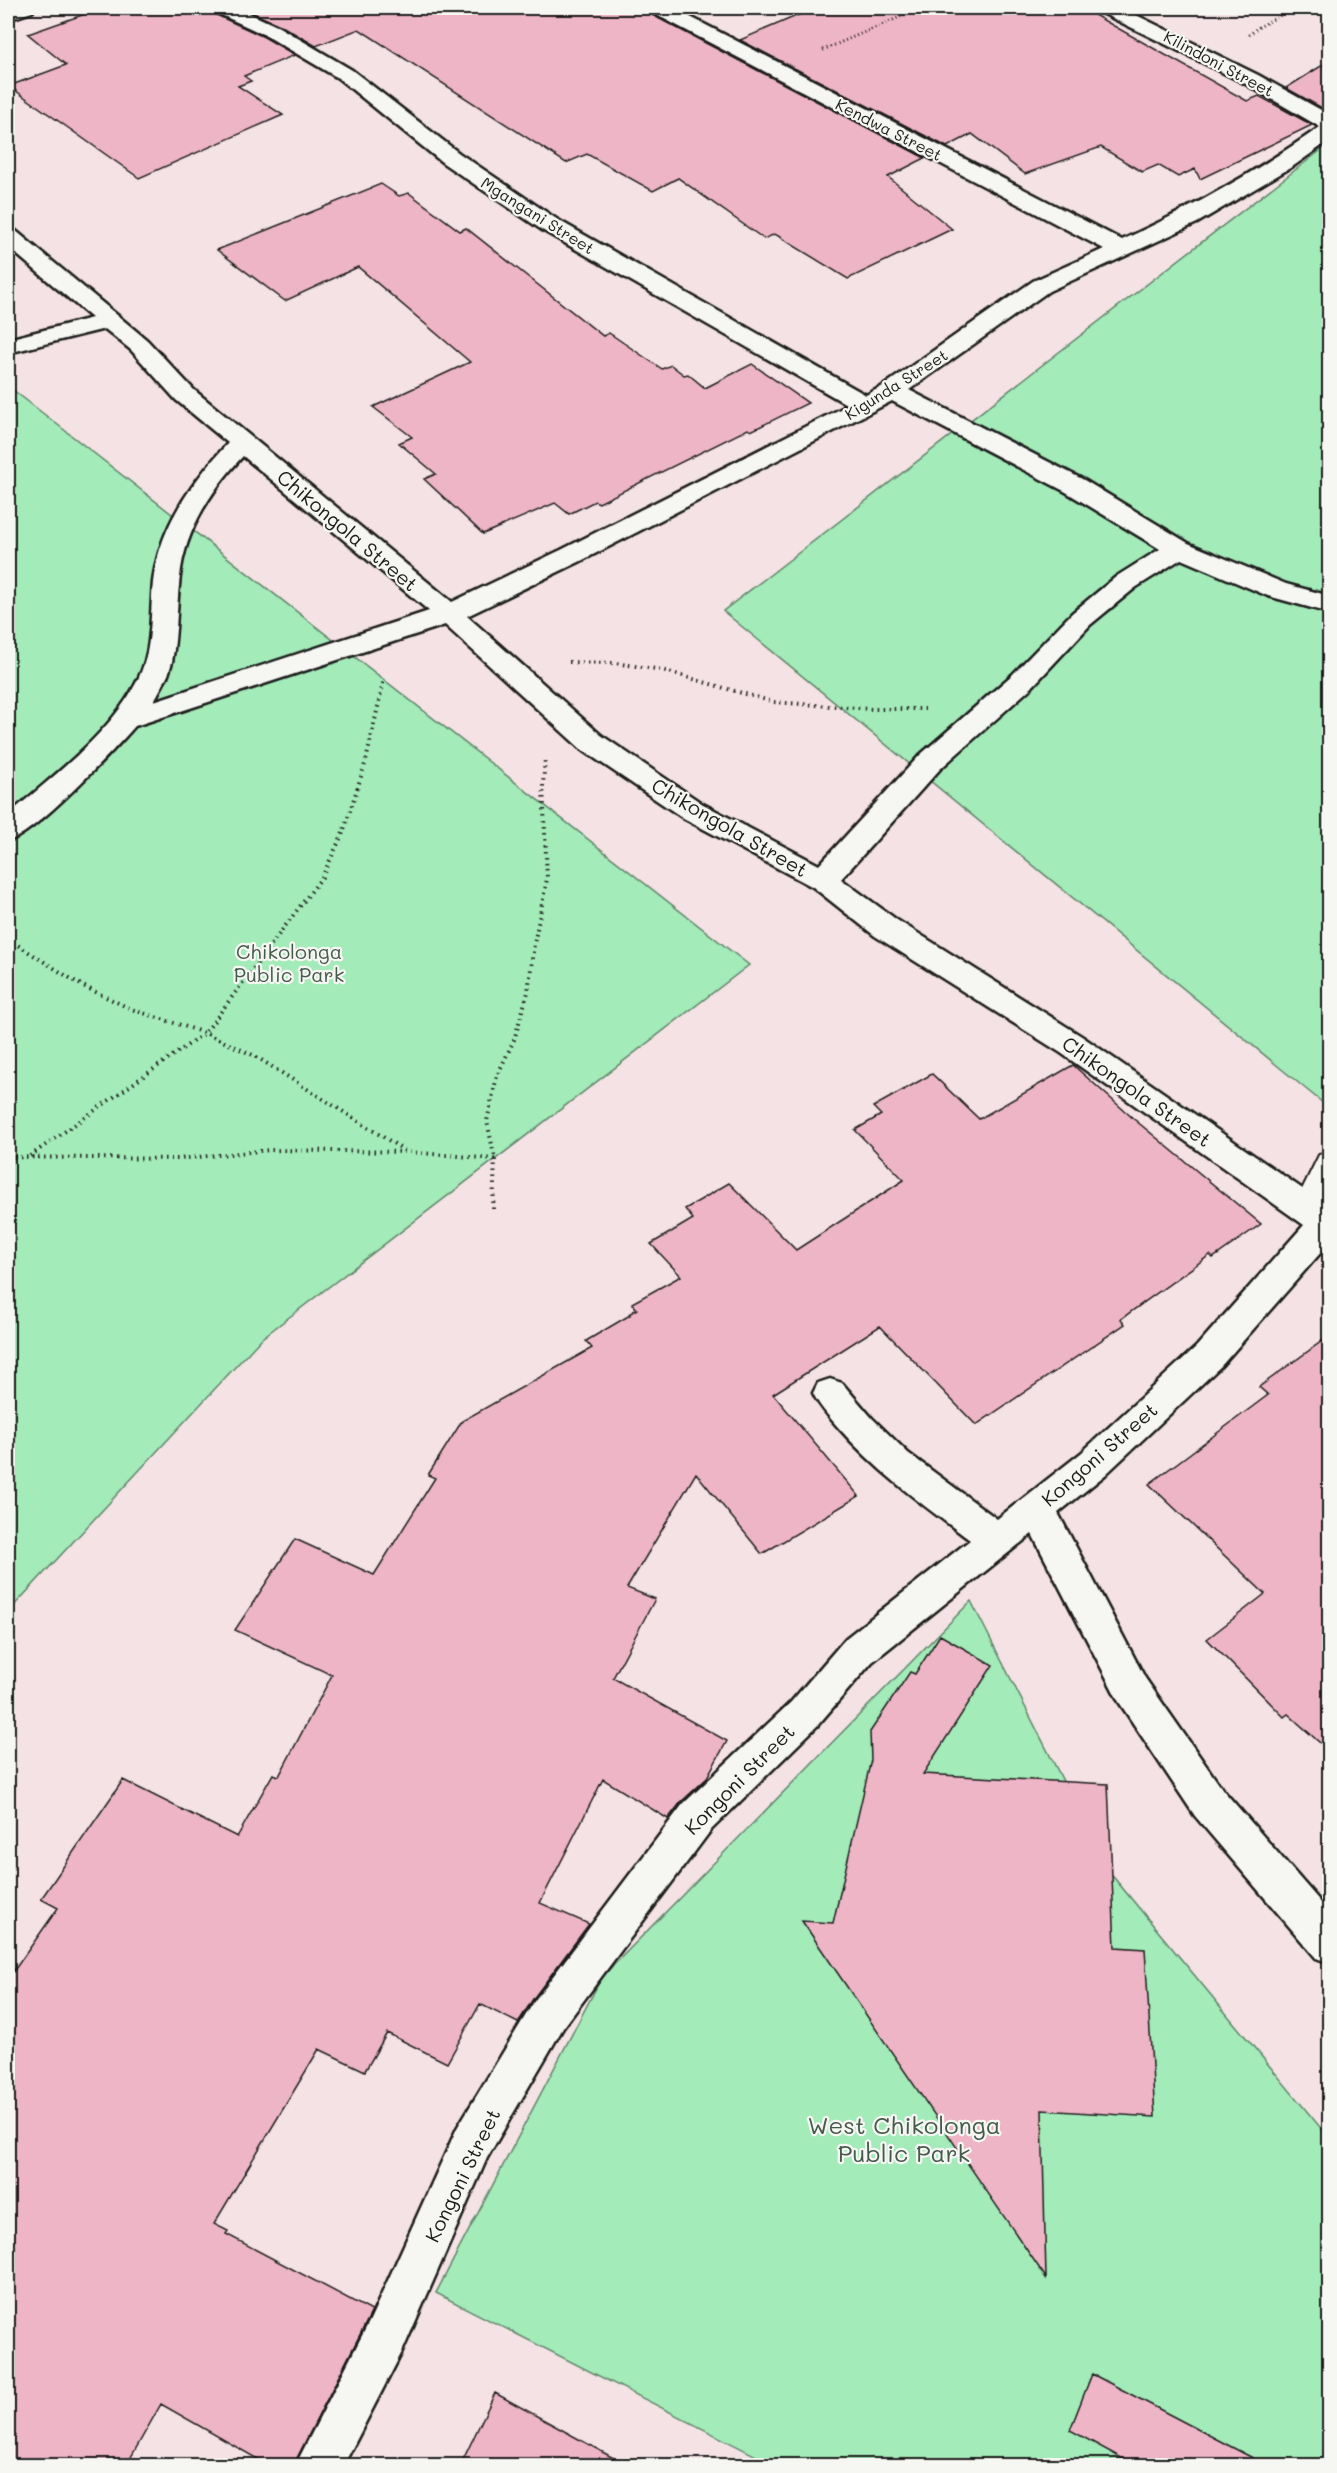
<svg xmlns="http://www.w3.org/2000/svg" width="1337" height="2473" font-family="Mali,sans-serif">
<rect width="100%" height="100%" fill="#f4e2e5"/>
<filter id="ink" filterUnits="userSpaceOnUse"><feTurbulence type="fractalNoise" baseFrequency=".0167" numOctaves="2"/><feDisplacementMap in="SourceGraphic" scale="12" xChannelSelector="R" yChannelSelector="G"/><feConvolveMatrix kernelMatrix="1 2 1 2 8 2 1 2 1" color-interpolation-filters="sRGB"/></filter>
<g filter="url(#ink)">
<!-- green -->
<path fill="#a3ebb8" stroke="#60846a" stroke-width="1.5" d="M 1329,144 L 1329,1108 L 723,611 Z
M 8,386 L 749,965 L 262,1338 L 8,1612 Z
M 971,1601 L 1110,1873 L 1329,2138 L 1329,2465 L 774,2465 L 436,2293 L 602,1977 Z"/>
<!-- building -->
<path fill="#eeb5c7" stroke="#1c1c1c" stroke-width="1.5" d="M 102,8 L 210,8 L 214,14 L 264,37 L 295,55 L 244,76 L 251,81 L 238,86 L 283,115 L 139,178 L 9,86 L 66,65 L 28,34 Z
M 242,8 L 646,8 L 650,14 L 925,158 L 888,177 L 952,229 L 848,279 L 775,234 L 764,239 L 678,178 L 653,191 L 587,154 L 566,163 L 359,29 L 316,46 L 280,25 Z
M 815,8 L 1082,8 L 1247,101 L 1259,96 L 1312,125 L 1200,179 L 1195,169 L 1178,177 L 1158,165 L 1142,172 L 1101,147 L 1025,174 L 972,134 L 947,147 L 740,40 Z
M 1329,61 L 1329,112 L 1286,88 Z
M 381,184 L 399,196 L 409,193 L 460,231 L 466,228 L 603,336 L 609,333 L 662,369 L 671,365 L 684,375 L 688,374 L 705,388 L 752,364 L 808,403 L 751,431 L 748,429 L 599,503 L 595,501 L 569,514 L 555,503 L 483,534 L 424,479 L 436,474 L 399,443 L 412,437 L 373,407 L 470,362 L 358,267 L 285,301 L 217,250 Z
M 1073,1065 L 1135,1120 L 1261,1224 L 1213,1258 L 1210,1255 L 1121,1319 L 1125,1324 L 976,1425 L 880,1326 L 773,1394 L 859,1496 L 762,1554 L 696,1473 L 627,1588 L 655,1599 L 613,1678 L 727,1741 L 706,1779 L 681,1802 L 668,1819 L 603,1779 L 540,1903 L 589,1924 L 533,1999 L 518,2023 L 480,2004 L 447,2063 L 387,2033 L 365,2071 L 319,2049 L 214,2224 L 228,2231 L 226,2234 L 372,2311 L 293,2466 L 270,2466 L 161,2404 L 126,2466 L 8,2466 L 8,1979 L 58,1908 L 41,1899 L 123,1780 L 237,1837 L 273,1774 L 279,1776 L 332,1675 L 235,1630 L 295,1539 L 374,1575 L 435,1478 L 428,1475 L 462,1421 L 592,1348 L 586,1341 L 630,1315 L 629,1314 L 637,1309 L 632,1303 L 681,1276 L 651,1244 L 693,1219 L 685,1209 L 729,1183 L 796,1250 L 904,1180 L 855,1130 L 881,1115 L 873,1107 L 932,1074 L 979,1119 Z
M 1329,1336 L 1329,1751 L 1288,1714 L 1284,1717 L 1207,1639 L 1265,1594 L 1149,1484 L 1268,1395 L 1259,1387 Z
M 940,1635 L 993,1665 L 923,1774 L 1108,1784 L 1115,1947 L 1145,1949 L 1155,2117 L 1042,2110 L 1046,2278 L 802,1921 L 833,1923 L 871,1760 L 870,1732 L 910,1672 L 915,1674 Z
M 1092,2374 L 1268,2466 L 1136,2466 L 1070,2430 Z
M 495,2393 L 628,2466 L 460,2466 Z"/>
<g fill="none" stroke-linecap="round" stroke-linejoin="round">
<!-- lane casing -->
<g stroke="#1c1c1c" stroke-width="4">
<path id="lane" d="M 1330,1151 C 1330,1180 1333,1193 1319,1219 L 1308,1222 L 1297,1219 L 1292,1210 L 1319,1155 Z"/>
</g>
<!-- street casing -->
<g stroke="#1c1c1c" stroke-width="5">
<path id="street" d="M 8,8 L 35,8 L 32,12 L 8,20 Z
M 212,8 L 238,8 L 279,27 L 352,70 L 459,153 L 558,220 L 866,395 L 883,386 L 1033,281 L 1104,249 L 651,12 L 648,8 L 673,8 L 1122,240 C 1192,208 1257,171 1320,127 L 1244,83 L 1100,12 L 1097,8 L 1122,8 L 1258,75 L 1330,115 L 1330,140 L 1295,165 L 1197,223 L 1049,291 L 909,390 L 1084,480 L 1188,543 L 1286,584 L 1330,596 L 1330,613 L 1268,596 L 1181,559 L 1135,588 L 1090,625 L 1032,687 L 940,769 L 841,879 L 897,920 L 1083,1037 L 1330,1208 L 1330,1242 L 1221,1366 L 1105,1475 L 1058,1513 L 1145,1678 L 1223,1790 L 1330,1913 L 1330,1963 L 1316,1958 L 1195,1816 L 1119,1702 L 1032,1534 L 872,1662 L 817,1726 L 711,1830 L 563,2028 L 487,2158 L 402,2352 L 343,2466 L 295,2466 L 370,2320 L 457,2128 L 535,2000 L 683,1804 L 791,1702 L 846,1638 L 970,1540 C 923,1505 876,1471 837,1426 C 828,1415 819,1406 813,1393 L 818,1383 L 830,1379 L 842,1383 L 872,1418 L 908,1453 L 997,1519 L 1081,1453 L 1197,1346 L 1304,1225 L 1061,1053 L 875,936 L 813,887 L 683,818 L 581,749 L 445,625 L 135,726 C 114,750 34,835 8,841 L 8,815 C 52,777 114,731 139,677 C 153,648 150,613 153,582 C 159,527 192,482 228,443 L 176,400 L 131,350 L 105,329 L 8,353 L 8,339 L 92,318 L 8,247 L 8,229 L 16,231 L 147,340 L 194,390 L 452,602 L 561,550 L 848,405 L 542,230 L 443,163 L 338,78 L 265,35 L 215,12 ZM 892,401 L 1066,492 L 1160,549 L 1117,576 L 1072,613 L 1012,675 L 920,755 L 819,865 L 703,804 L 601,735 L 467,616 L 579,562 ZM 243,456 L 429,611 L 154,701 L 168,675 L 172,662 C 178,631 176,600 181,569 C 188,525 214,487 243,456 Z"/>
</g>
<!-- path-far1 -->
<path stroke="#1c1c1c" stroke-width="3" stroke-dasharray="1 3" stroke-linecap="butt" d="M 1249,35 L 1257,28 L 1294,8
M 823,50 L 921,8"/>
<!-- path -->
<path stroke="#1c1c1c" stroke-width="4" stroke-dasharray="1.5 4.5" stroke-linecap="butt" d="M 569,662 L 615,663 L 662,670 L 773,702 L 872,709 L 925,709
M 8,939 L 81,985 L 131,1009 L 205,1033 L 255,1056 L 407,1152
M 30,1156 L 205,1033 L 322,877 L 343,833 L 366,761 L 384,679
M 8,1157 L 178,1159 L 270,1150 L 408,1152 L 495,1159
M 493,1209 L 495,1159 L 487,1121 L 497,1076 L 514,1040 L 528,992 L 534,944 L 547,879 L 543,785 L 545,758"/>
<!-- lane -->
<use href="#lane" fill="#f6f6f2" fill-rule="evenodd"/>
<!-- street -->
<use href="#street" fill="#f6f6f2" fill-rule="evenodd"/>
</g>
</g>
<g text-anchor="middle" dominant-baseline="central" stroke-width="4.5" stroke-linejoin="round" paint-order="stroke">
<!-- far-street labels -->
<g font-size="16" fill="#1c1c1c" stroke="#f6f6f2">
<text transform="translate(1219 63) rotate(28)">Kilindoni Street</text>
<text transform="translate(889 129) rotate(27)">Kendwa Street</text>
<text transform="translate(538 215) rotate(32)">Mgangani Street</text>
<text transform="translate(896 384) rotate(-32)">Kigunda Street</text>
</g>
<!-- street labels -->
<g font-size="20" fill="#1c1c1c" stroke="#f6f6f2">
<text transform="translate(348 530) rotate(40)">Chikongola Street</text>
<text transform="translate(730 827) rotate(30)">Chikongola Street</text>
<text transform="translate(1137 1091) rotate(35)">Chikongola Street</text>
<text transform="translate(1099 1454) rotate(-41)">Kongoni Street</text>
<text transform="translate(739 1779) rotate(-45)">Kongoni Street</text>
<text transform="translate(462 2175) rotate(-64)">Kongoni Street</text>
</g>
<!-- park labels -->
<g font-size="20" fill="#445a4b" stroke="#f6f6f2">
<text x="289" y="951">Chikolonga<tspan x="289" dy="23">Public Park</tspan></text>
</g>
<!-- near-park labels -->
<g font-size="24" fill="#445a4b" stroke="#f6f6f2">
<text x="904" y="2124">West Chikolonga<tspan x="904" dy="28">Public Park</tspan></text>
</g>
</g>
<!-- margin -->
<rect width="1337" height="2473" fill="none" stroke="#f6f6f2" stroke-width="30"/>
<rect x="15" y="15" width="1307" height="2443" fill="none" stroke="#1c1c1c" stroke-width="2" filter="url(#ink)"/>
</svg>
